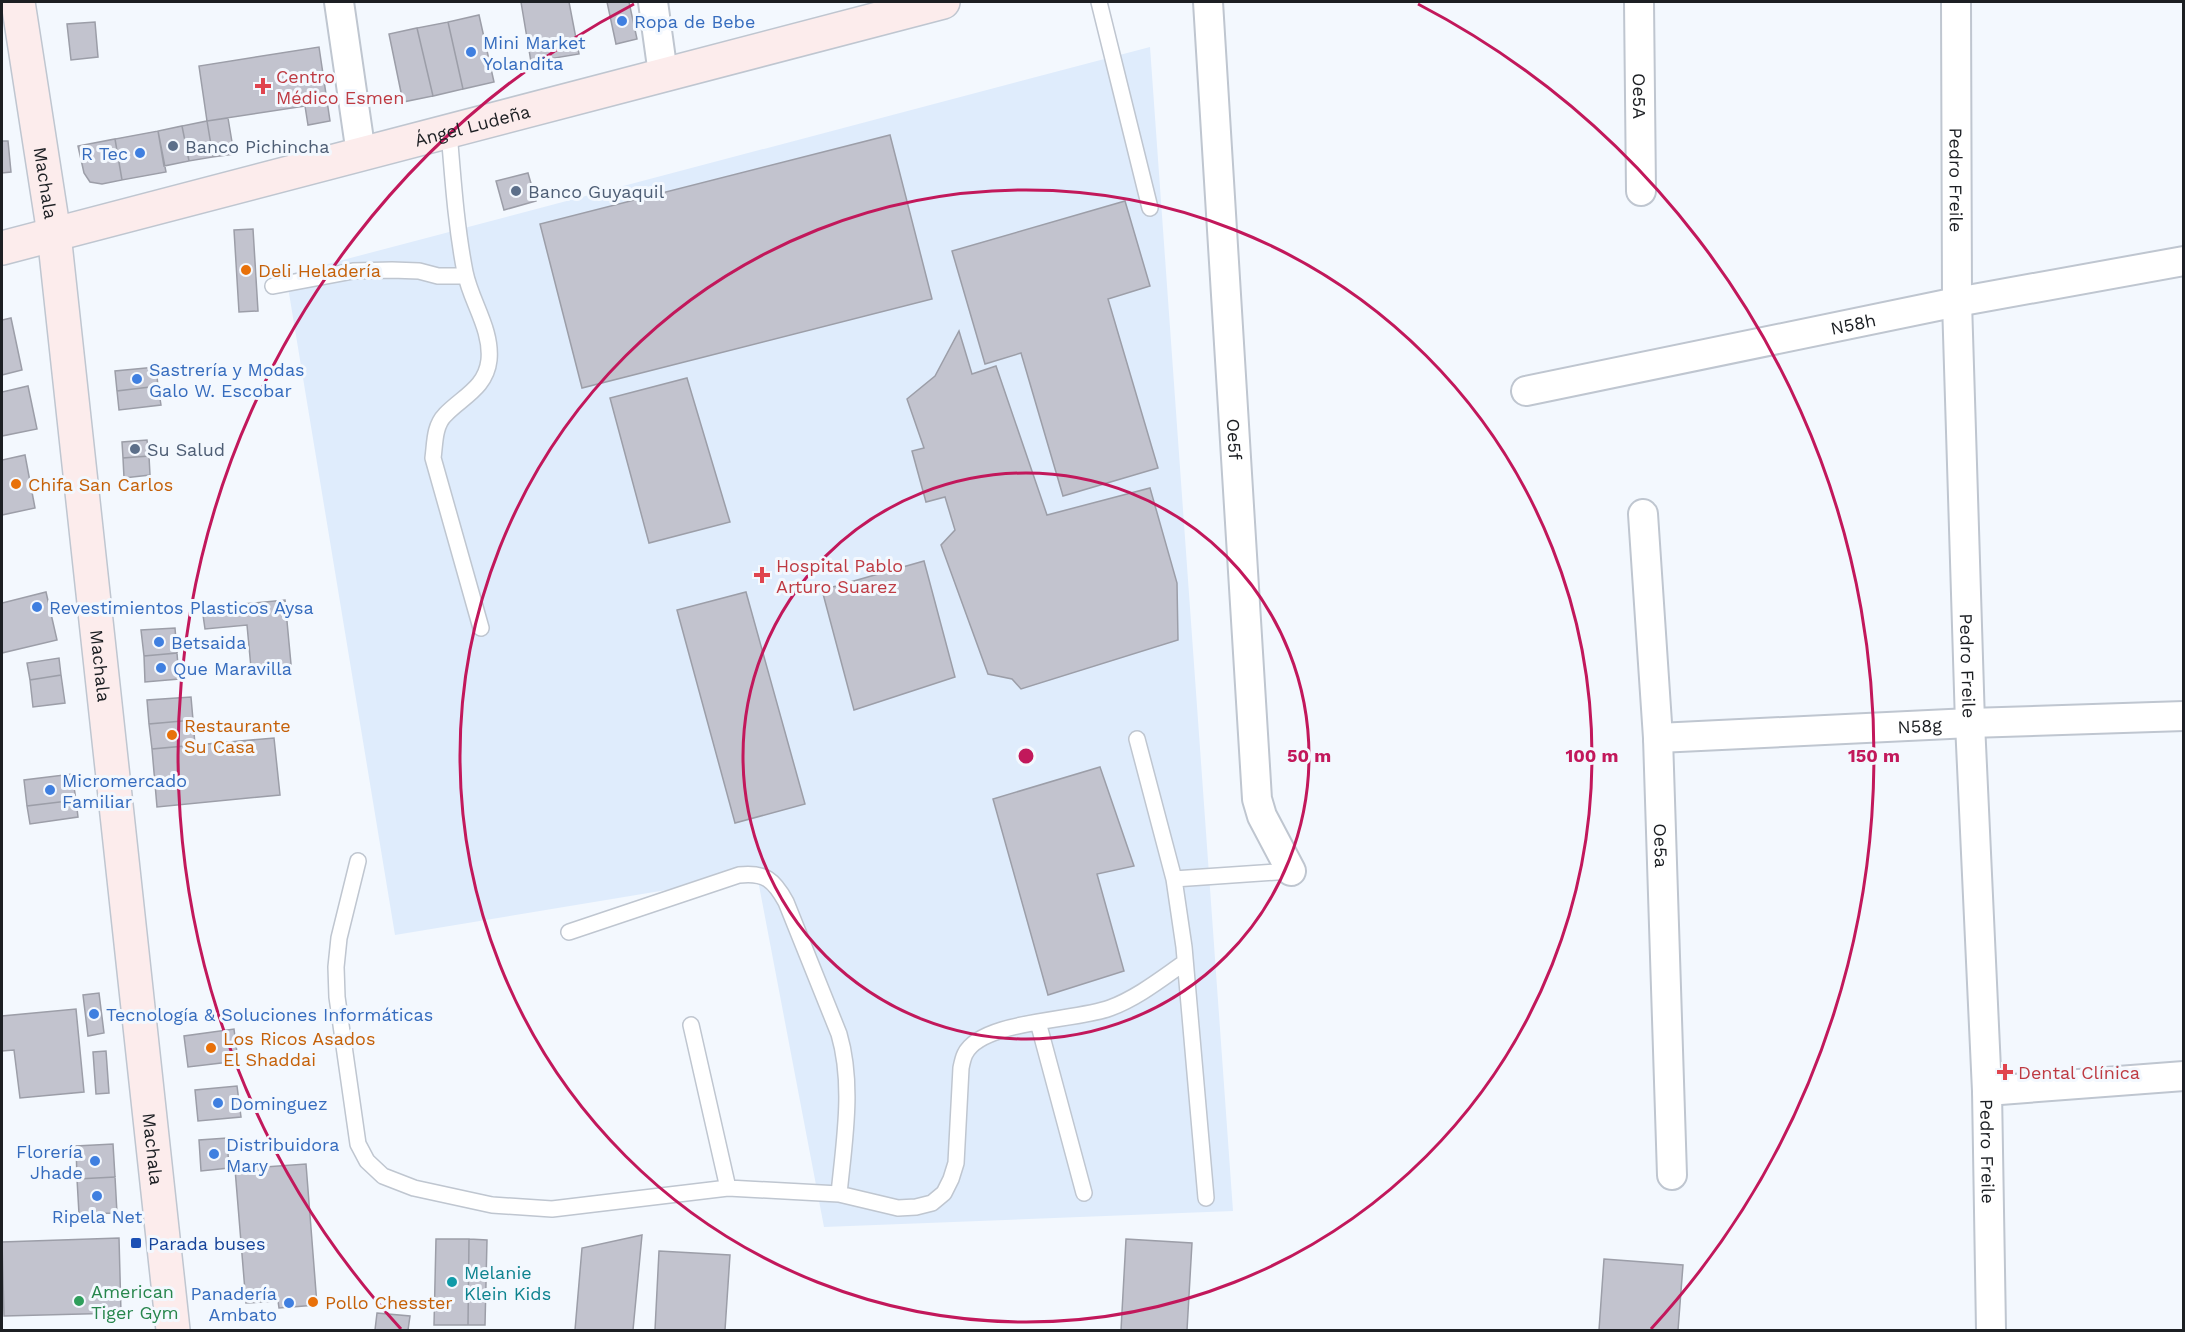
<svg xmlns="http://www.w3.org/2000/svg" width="2185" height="1332" font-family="'Work Sans',sans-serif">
<rect width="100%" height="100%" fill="#f3f8fe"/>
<!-- built -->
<path fill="#dfecfc" d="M 1150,47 L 1233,1211 L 824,1227 L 757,875 L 395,935 L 286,275 Z"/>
<!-- building -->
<path fill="#c2c3ce" stroke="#9c9ea8" stroke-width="1.5" d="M 521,2 L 569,2 L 579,54 L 531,62 Z
M 607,2 L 629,2 L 637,39 L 616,44 Z
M 479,15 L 494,82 L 463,89 L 448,22 Z
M 95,22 L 98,57 L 71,60 L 67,24 Z
M 448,22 L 463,89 L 433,96 L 417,28 Z
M 417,28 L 433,96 L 403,102 L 389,34 Z
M 319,47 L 330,121 L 308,125 L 305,106 L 207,121 L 199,66 Z
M 228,118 L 234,154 L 213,157 L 207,121 Z
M 207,121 L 213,157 L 189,161 L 182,126 Z
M 182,126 L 189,161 L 164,166 L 158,131 Z
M 158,131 L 166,172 L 122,180 L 115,139 Z
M 890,135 L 932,299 L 582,388 L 540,224 Z
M 115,139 L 122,180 L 102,184 L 90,182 L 84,173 L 78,146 Z
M 2,141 L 8,141 L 11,172 L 2,173 Z
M 528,173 L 536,201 L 504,210 L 496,181 Z
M 1125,201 L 1150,286 L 1108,299 L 1158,468 L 1063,496 L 1021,353 L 985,364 L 952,251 Z
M 253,229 L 258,311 L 239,312 L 234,230 Z
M 11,318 L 22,370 L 2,375 L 2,320 Z
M 959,331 L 972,374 L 996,366 L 1047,515 L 1150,488 L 1177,583 L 1178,640 L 1021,689 L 1012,679 L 988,674 L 941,545 L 955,530 L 945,497 L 926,502 L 912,451 L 924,448 L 907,399 L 935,376 Z
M 156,367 L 158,386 L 117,391 L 115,371 Z
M 687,378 L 730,522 L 649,543 L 610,398 Z
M 28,386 L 37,429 L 2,436 L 2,392 Z
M 158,386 L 161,405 L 119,410 L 117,391 Z
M 147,440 L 149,456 L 123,458 L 122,442 Z
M 25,455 L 35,508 L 2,515 L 2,460 Z
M 149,456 L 150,475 L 124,478 L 123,458 Z
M 924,561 L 955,677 L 854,710 L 822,590 Z
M 46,592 L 57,640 L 2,653 L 2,603 Z
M 746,592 L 805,804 L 735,823 L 677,610 Z
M 285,600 L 291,664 L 251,668 L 247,625 L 205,629 L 202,608 Z
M 175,628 L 177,653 L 144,656 L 141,630 Z
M 177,653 L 179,679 L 145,682 L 144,656 Z
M 59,658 L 61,675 L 30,680 L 27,663 Z
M 61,675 L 65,703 L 33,707 L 30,680 Z
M 191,697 L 193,720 L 149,724 L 147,700 Z
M 193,720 L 195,745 L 152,749 L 149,724 Z
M 274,738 L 280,795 L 157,807 L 152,749 Z
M 1100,767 L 1134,866 L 1097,874 L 1124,971 L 1048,995 L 993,799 Z
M 72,774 L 76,800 L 27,806 L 24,780 Z
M 76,800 L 78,817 L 30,824 L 27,806 Z
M 99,993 L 104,1033 L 88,1036 L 83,995 Z
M 76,1009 L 84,1092 L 20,1098 L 14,1050 L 2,1051 L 2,1016 Z
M 234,1029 L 238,1061 L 188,1067 L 184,1036 Z
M 106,1051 L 109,1093 L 96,1094 L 93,1052 Z
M 237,1086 L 241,1117 L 198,1121 L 195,1090 Z
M 227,1138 L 229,1168 L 201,1171 L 199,1140 Z
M 113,1144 L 115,1177 L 77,1179 L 76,1146 Z
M 306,1164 L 317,1305 L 279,1308 L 278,1301 L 246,1303 L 235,1169 Z
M 115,1177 L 117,1213 L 79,1214 L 77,1179 Z
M 642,1235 L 633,1330 L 575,1330 L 582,1248 Z
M 119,1238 L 121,1313 L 4,1316 L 2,1242 Z
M 436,1239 L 469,1239 L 468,1325 L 434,1325 Z
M 469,1239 L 487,1240 L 485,1325 L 468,1325 Z
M 1126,1239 L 1192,1243 L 1187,1330 L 1121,1330 Z
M 659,1251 L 730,1255 L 725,1330 L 655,1330 Z
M 1604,1259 L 1683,1265 L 1678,1330 L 1599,1330 Z
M 377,1313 L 410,1316 L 408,1330 L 375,1330 Z"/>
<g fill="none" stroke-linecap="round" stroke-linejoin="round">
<!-- lane casing -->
<g stroke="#bfc6d0" stroke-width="18">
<path id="lane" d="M 1099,2 L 1150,208
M 449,132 C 453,179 456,226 465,272 C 471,302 492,329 489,360 C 486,388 462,397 445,415 C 434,426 435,444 433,458 L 481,628
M 273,286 L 353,271 L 392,270 L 419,271 L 438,276 L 466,276
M 1137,739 L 1174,879 L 1184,947 L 1206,1198
M 358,861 L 339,938 L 336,967 L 337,997 L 358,1144 L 367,1161 L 383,1176 L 414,1188 L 492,1205 L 552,1209 L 728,1188 L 839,1194 L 898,1208 L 916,1207 L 932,1203 L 944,1193 L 951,1179 L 956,1163 L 961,1068 C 962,1063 963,1058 965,1054 C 981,1020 1076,1021 1110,1008 C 1137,998 1161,979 1184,963
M 1174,879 L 1291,871
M 569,932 L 739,875 C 765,872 774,880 786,902 L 839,1034 C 854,1085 844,1142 839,1194
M 1038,1022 L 1084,1193
M 691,1025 L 728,1188"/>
</g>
<!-- street casing -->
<g stroke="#bfc6d0" stroke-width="32">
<g id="street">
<path d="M 339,2 L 361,154"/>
<path d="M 653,2 L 663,74"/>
<path id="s1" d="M 1208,2 L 1257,799 L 1262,816 L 1291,871"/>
<path id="s2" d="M 1639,2 L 1641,191"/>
<path id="s3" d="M 1956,2 L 1957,302 L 1970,723 L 1987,1091 L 1991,1330"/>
<path id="s4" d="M 1526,391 L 1957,302 L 2184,261"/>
<path id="s5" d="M 1643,514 L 1658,738 L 1672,1175"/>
<path id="s6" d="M 1658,738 L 1970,723 L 2184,716"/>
<path d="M 1987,1091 L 2184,1076"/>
</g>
</g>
<!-- secondary casing -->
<g stroke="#bfc6d0" stroke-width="36">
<g id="secondary">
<path id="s7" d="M 18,2 L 54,234 L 173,1330"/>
<path id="s8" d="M 2,248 L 943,2"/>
</g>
</g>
<!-- lane -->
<use href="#lane" stroke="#fff" stroke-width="15"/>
<!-- street -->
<use href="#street" stroke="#fff" stroke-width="28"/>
<!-- secondary -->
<use href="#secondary" stroke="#fcecec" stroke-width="33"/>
</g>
<!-- distance rings -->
<g fill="none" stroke="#c2185b" stroke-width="3">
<circle cx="1026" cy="756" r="283"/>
<circle cx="1026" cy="756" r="566"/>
<path d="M401 1329A848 848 0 0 1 634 4M1418 4A848 848 0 0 1 1651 1329"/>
</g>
<!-- markers -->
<g fill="#3f7fe0" stroke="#f3f8fe" stroke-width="2">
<circle cx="622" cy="21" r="6"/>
<circle cx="471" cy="52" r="6"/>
<circle cx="140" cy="153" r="6"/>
<circle cx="137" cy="379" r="6"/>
<circle cx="37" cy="607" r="6"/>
<circle cx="159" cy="642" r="6"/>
<circle cx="161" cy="668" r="6"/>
<circle cx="50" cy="790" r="6"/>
<circle cx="94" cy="1014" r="6"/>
<circle cx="218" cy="1103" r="6"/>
<circle cx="214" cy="1154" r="6"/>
<circle cx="95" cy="1161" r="6"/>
<circle cx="97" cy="1196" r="6"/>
<circle cx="289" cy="1303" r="6"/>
</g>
<g fill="#e0444e" stroke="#f3f8fe" stroke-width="2">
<path d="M260 77h6v6h6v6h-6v6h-6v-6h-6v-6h6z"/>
<path d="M759 566h6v6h6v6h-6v6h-6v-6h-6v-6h6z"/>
<path d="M2002 1063h6v6h6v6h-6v6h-6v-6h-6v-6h6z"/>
</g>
<g fill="#5c6f8a" stroke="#f3f8fe" stroke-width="2">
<circle cx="173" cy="146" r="6"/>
<circle cx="516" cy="191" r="6"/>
<circle cx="135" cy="449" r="6"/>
</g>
<g fill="#e8710a" stroke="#f3f8fe" stroke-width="2">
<circle cx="246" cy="270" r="6"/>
<circle cx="16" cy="484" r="6"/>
<circle cx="172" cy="735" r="6"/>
<circle cx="211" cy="1048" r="6"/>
<circle cx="313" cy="1302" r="6"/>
</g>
<rect fill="#1a4fb4" stroke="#f3f8fe" stroke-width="2" x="130" y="1237" width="12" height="12" rx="3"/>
<circle fill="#0f9aa8" stroke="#f3f8fe" stroke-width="2" cx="452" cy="1282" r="6"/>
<circle fill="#2e9e5b" stroke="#f3f8fe" stroke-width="2" cx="79" cy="1301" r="6"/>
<g text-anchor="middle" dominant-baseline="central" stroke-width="6" stroke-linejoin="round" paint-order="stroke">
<!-- shop labels -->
<g font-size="18" fill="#366cbe" stroke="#f3f8fe" text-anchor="start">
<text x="634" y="21">Ropa de Bebe</text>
<text x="483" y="42">Mini Market<tspan x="483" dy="21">Yolandita</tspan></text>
<text x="128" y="153" text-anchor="end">R Tec</text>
<text x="149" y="369">Sastrería y Modas<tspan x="149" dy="21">Galo W. Escobar</tspan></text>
<text x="49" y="607">Revestimientos Plasticos Aysa</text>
<text x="171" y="642">Betsaida</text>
<text x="173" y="668">Que Maravilla</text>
<text x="62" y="780">Micromercado<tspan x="62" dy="21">Familiar</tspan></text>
<text x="106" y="1014">Tecnología &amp; Soluciones Informáticas</text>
<text x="230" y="1103">Dominguez</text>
<text x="226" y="1144">Distribuidora<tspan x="226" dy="21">Mary</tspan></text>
<text x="83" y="1151" text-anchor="end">Florería<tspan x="83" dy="21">Jhade</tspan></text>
<text x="97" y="1216" text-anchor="middle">Ripela Net</text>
<text x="277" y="1293" text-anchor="end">Panadería<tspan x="277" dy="21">Ambato</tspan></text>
</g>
<!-- health labels -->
<g font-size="18" fill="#be3a42" stroke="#f3f8fe" text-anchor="start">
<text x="276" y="76">Centro<tspan x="276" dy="21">Médico Esmen</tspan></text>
<text x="776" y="565">Hospital Pablo<tspan x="776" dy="21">Arturo Suarez</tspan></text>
<text x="2018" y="1072">Dental Clínica</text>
</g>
<!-- street labels -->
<g font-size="18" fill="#1c1f23" stroke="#f3f8fe">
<text stroke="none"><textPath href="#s2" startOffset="94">Oe5A</textPath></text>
<text stroke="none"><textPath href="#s8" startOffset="486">Ángel Ludeña</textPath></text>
<text stroke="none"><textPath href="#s3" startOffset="178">Pedro Freile</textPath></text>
<text stroke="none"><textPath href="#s7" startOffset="183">Machala</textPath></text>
<text stroke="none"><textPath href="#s4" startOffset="334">N58h</textPath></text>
<text stroke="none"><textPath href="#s1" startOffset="438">Oe5f</textPath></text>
<text stroke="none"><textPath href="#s7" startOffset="669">Machala</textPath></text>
<text stroke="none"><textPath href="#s3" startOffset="664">Pedro Freile</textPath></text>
<text stroke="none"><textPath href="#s6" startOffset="262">N58g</textPath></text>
<text stroke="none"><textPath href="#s5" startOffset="332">Oe5a</textPath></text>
<text stroke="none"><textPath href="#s7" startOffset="1155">Machala</textPath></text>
<text stroke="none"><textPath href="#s3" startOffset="1150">Pedro Freile</textPath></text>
</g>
<!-- service labels -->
<g font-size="18" fill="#4e5e75" stroke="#f3f8fe" text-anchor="start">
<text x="185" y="146">Banco Pichincha</text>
<text x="528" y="191">Banco Guyaquil</text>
<text x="147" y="449">Su Salud</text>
</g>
<!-- food labels -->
<g font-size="18" fill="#c56008" stroke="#f3f8fe" text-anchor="start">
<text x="258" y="270">Deli Heladería</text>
<text x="28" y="484">Chifa San Carlos</text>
<text x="184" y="725">Restaurante<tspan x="184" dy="21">Su Casa</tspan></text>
<text x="223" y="1038">Los Ricos Asados<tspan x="223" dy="21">El Shaddai</tspan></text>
<text x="325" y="1302">Pollo Chesster</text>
</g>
<!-- transit labels -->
<g font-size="18" fill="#164399" stroke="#f3f8fe" text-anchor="start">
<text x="148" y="1243">Parada buses</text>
</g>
<!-- culture labels -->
<g font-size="18" fill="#0d838f" stroke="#f3f8fe" text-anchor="start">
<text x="464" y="1272">Melanie<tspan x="464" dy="21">Klein Kids</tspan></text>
</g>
<!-- leisure labels -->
<g font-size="18" fill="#27864d" stroke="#f3f8fe" text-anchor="start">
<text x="91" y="1291">American<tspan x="91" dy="21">Tiger Gym</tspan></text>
</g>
</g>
<circle cx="1026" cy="756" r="9" fill="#c2185b" stroke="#f3f8fe" stroke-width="3"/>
<g font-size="18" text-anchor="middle" font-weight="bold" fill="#c2185b" stroke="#f3f8fe" stroke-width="6" stroke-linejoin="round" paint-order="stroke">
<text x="1309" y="762">50 m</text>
<text x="1592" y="762">100 m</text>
<text x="1874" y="762">150 m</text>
</g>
<!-- border -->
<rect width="2185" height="1332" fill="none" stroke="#1c1f23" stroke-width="6"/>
</svg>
